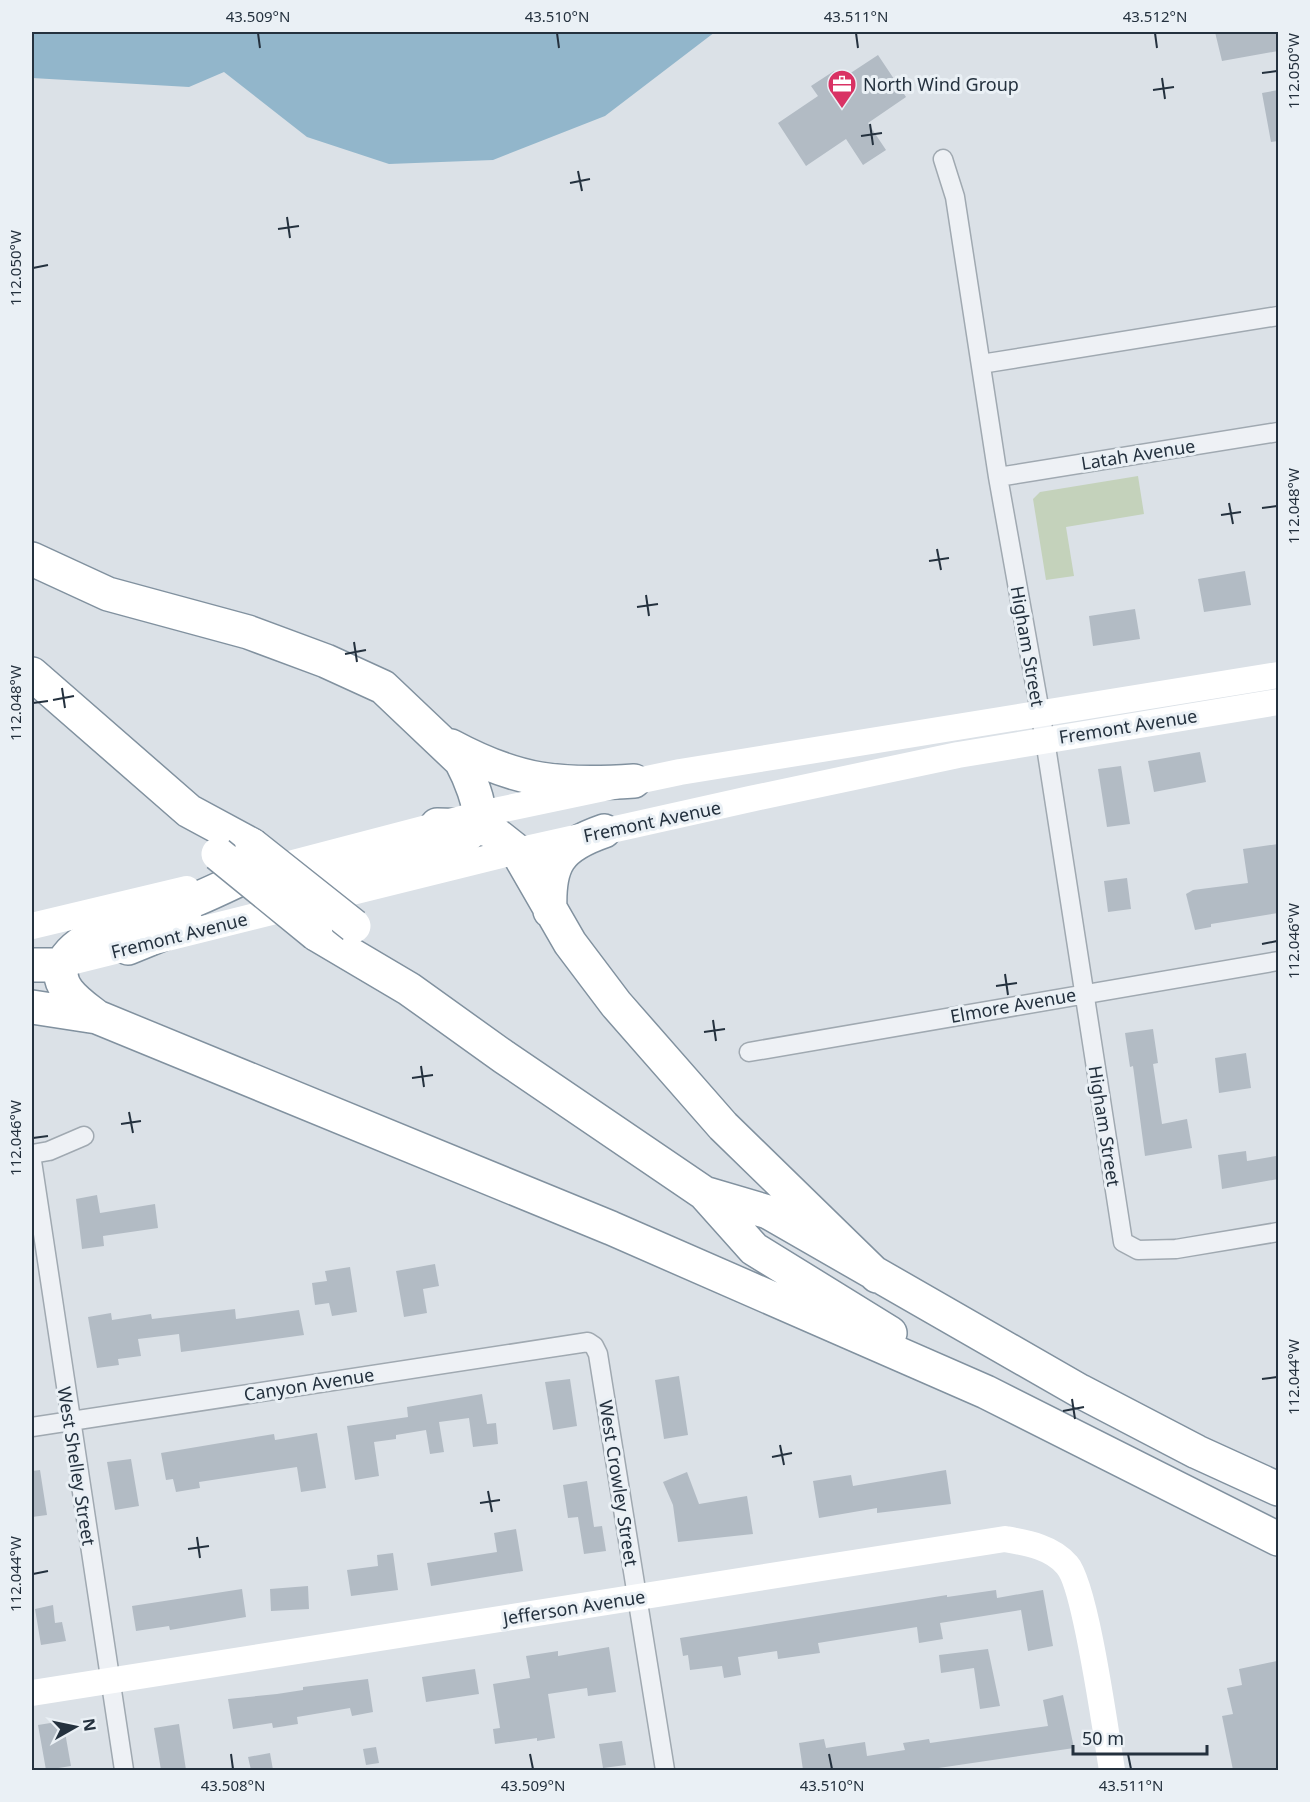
<svg xmlns="http://www.w3.org/2000/svg" width="1310" height="1802" font-family="'Noto Sans',sans-serif">
<rect width="100%" height="100%" fill="#dbe1e7"/>
<!-- green -->
<path fill="#c4d2bb" d="M 1138,476 L 1144,514 L 1066,527 L 1074,576 L 1046,580 L 1033,499 L 1040,492 Z"/>
<!-- water -->
<path fill="#92b6cb" d="M 32,32 L 715,32 L 605,116 L 493,160 L 389,164 L 307,137 L 224,72 L 189,87 L 32,78 Z"/>
<!-- building -->
<path fill="#b2bbc4" d="M 1215,32 L 1278,32 L 1278,51 L 1222,61 Z
M 878,55 L 906,97 L 868,123 L 886,150 L 863,165 L 846,139 L 806,166 L 778,123 L 818,96 L 811,86 L 834,71 L 840,80 Z
M 1278,90 L 1278,141 L 1271,142 L 1262,93 Z
M 1245,571 L 1251,605 L 1204,612 L 1198,579 Z
M 1135,609 L 1140,639 L 1093,646 L 1089,616 Z
M 1200,752 L 1206,782 L 1154,792 L 1148,761 Z
M 1121,766 L 1130,824 L 1107,827 L 1098,769 Z
M 1278,844 L 1278,913 L 1211,924 L 1211,927 L 1195,930 L 1186,894 L 1193,890 L 1248,883 L 1243,849 Z
M 1127,878 L 1131,909 L 1108,912 L 1104,881 Z
M 1153,1029 L 1158,1063 L 1153,1064 L 1162,1124 L 1187,1119 L 1192,1148 L 1145,1156 L 1133,1066 L 1130,1067 L 1125,1033 Z
M 1246,1053 L 1251,1088 L 1219,1093 L 1215,1058 Z
M 1246,1151 L 1247,1161 L 1276,1156 L 1278,1179 L 1222,1189 L 1218,1155 Z
M 97,1195 L 100,1213 L 155,1204 L 158,1228 L 103,1236 L 104,1246 L 82,1249 L 76,1199 Z
M 435,1264 L 439,1286 L 423,1289 L 427,1313 L 404,1317 L 396,1271 Z
M 350,1267 L 357,1312 L 332,1316 L 329,1303 L 315,1305 L 312,1283 L 327,1281 L 325,1271 Z
M 235,1309 L 236,1319 L 299,1310 L 304,1335 L 181,1352 L 179,1334 L 138,1339 L 141,1356 L 118,1359 L 119,1365 L 97,1368 L 88,1317 L 111,1313 L 112,1320 L 151,1314 L 152,1319 Z
M 679,1376 L 688,1435 L 664,1439 L 655,1380 Z
M 570,1379 L 577,1426 L 553,1430 L 545,1382 Z
M 482,1394 L 487,1424 L 496,1423 L 498,1444 L 473,1447 L 469,1418 L 439,1422 L 444,1452 L 430,1454 L 426,1430 L 396,1435 L 396,1439 L 374,1442 L 379,1476 L 355,1480 L 347,1426 L 408,1417 L 407,1407 Z
M 317,1433 L 326,1488 L 301,1492 L 297,1467 L 199,1482 L 200,1488 L 176,1492 L 173,1479 L 166,1480 L 161,1453 L 274,1434 L 275,1440 Z
M 131,1459 L 139,1506 L 115,1510 L 107,1462 Z
M 40,1470 L 47,1515 L 32,1517 L 32,1471 Z
M 946,1470 L 951,1504 L 877,1513 L 877,1508 L 819,1518 L 813,1481 L 851,1475 L 853,1486 Z
M 687,1472 L 699,1504 L 747,1496 L 753,1534 L 678,1542 L 673,1505 L 663,1482 Z
M 587,1481 L 594,1527 L 602,1526 L 606,1551 L 584,1554 L 578,1517 L 568,1518 L 563,1485 Z
M 516,1529 L 523,1571 L 431,1586 L 427,1563 L 497,1552 L 494,1533 Z
M 393,1553 L 398,1590 L 351,1596 L 347,1570 L 378,1566 L 377,1555 Z
M 308,1586 L 309,1609 L 271,1611 L 270,1589 Z
M 242,1589 L 246,1617 L 170,1630 L 169,1626 L 136,1631 L 132,1606 Z
M 996,1590 L 997,1598 L 1043,1590 L 1053,1646 L 1028,1651 L 1021,1610 L 940,1623 L 943,1639 L 919,1643 L 917,1627 L 818,1643 L 820,1653 L 778,1659 L 777,1651 L 738,1657 L 741,1675 L 724,1678 L 722,1666 L 690,1670 L 688,1655 L 683,1656 L 680,1638 L 947,1595 L 947,1597 Z
M 53,1605 L 55,1623 L 62,1622 L 66,1641 L 41,1645 L 35,1609 Z
M 609,1647 L 616,1692 L 588,1696 L 587,1688 L 548,1694 L 555,1738 L 537,1741 L 537,1738 L 495,1744 L 493,1729 L 500,1728 L 493,1684 L 530,1678 L 526,1656 L 558,1651 L 558,1656 Z
M 988,1649 L 1000,1706 L 980,1709 L 974,1668 L 941,1673 L 939,1655 Z
M 1277,1661 L 1278,1770 L 1233,1770 L 1222,1716 L 1233,1714 L 1227,1688 L 1242,1685 L 1239,1669 Z
M 475,1669 L 479,1694 L 426,1702 L 422,1677 Z
M 368,1679 L 373,1712 L 352,1716 L 350,1708 L 297,1717 L 298,1724 L 273,1728 L 272,1723 L 233,1729 L 228,1699 L 277,1694 L 303,1690 L 303,1687 Z
M 1063,1695 L 1074,1748 L 925,1770 L 803,1770 L 799,1743 L 824,1739 L 826,1748 L 865,1742 L 867,1756 L 905,1750 L 903,1743 L 929,1739 L 930,1743 L 1048,1726 L 1043,1700 Z
M 63,1721 L 71,1766 L 46,1770 L 38,1725 Z
M 179,1724 L 186,1770 L 161,1770 L 154,1728 Z
M 622,1741 L 626,1765 L 603,1768 L 599,1744 Z
M 376,1747 L 379,1763 L 366,1765 L 363,1749 Z
M 270,1753 L 273,1770 L 251,1770 L 248,1757 Z"/>
<g fill="none" stroke-linecap="round" stroke-linejoin="round">
<!-- street casing -->
<g stroke="#a0a9b1" stroke-width="21">
<path id="street" d="M 943,159 L 955,197 L 998,477 L 1045,740 L 1123,1242 L 1138,1250 L 1176,1249 L 1278,1232
M 981,364 L 1278,316
M 998,477 L 1278,432
M 749,1052 L 1278,961
M 32,1154 L 49,1151 L 84,1136
M 32,1161 L 124,1770
M 32,1427 L 588,1342 L 594,1346 L 598,1354 L 665,1770"/>
</g>
<!-- highway casing -->
<g stroke="#81919f" stroke-width="36">
<path id="highway" d="M 32,559 L 108,594 L 248,632 L 326,661 L 383,687 L 461,761 C 468,774 483,807 478,821 C 474,832 461,841 451,845 C 424,858 391,861 362,867 C 333,873 305,882 278,890
M 32,674 L 189,811 L 252,845
M 451,746 C 518,782 559,786 634,781
M 437,825 L 476,826 L 493,832 L 517,851 L 570,943 L 616,1004 L 723,1126 L 877,1276
M 251,874 C 225,886 198,900 171,909 C 142,919 76,932 63,964 C 53,987 82,1005 97,1017 L 611,1228 L 986,1392 L 1278,1539
M 550,911 C 548,864 558,847 604,831
M 316,934 L 409,989 L 504,1057 L 704,1193 L 754,1249 L 890,1333
M 128,948 L 187,924
M 32,965 L 62,965
M 32,1007 L 97,1017
M 704,1193 L 768,1212 L 1080,1391 L 1197,1452 L 1278,1489"/>
</g>
<!-- street -->
<use href="#street" stroke="#eef1f5" stroke-width="18"/>
<!-- secondary -->
<path stroke="#fff" stroke-width="26" d="M 266,870 L 480,814 L 680,772 L 1278,675
M 32,926 L 187,889
M 55,966 L 517,851 L 750,799 L 958,755 L 1278,702
M 32,1693 L 1005,1539 C 1027,1543 1052,1547 1067,1565 C 1086,1586 1106,1735 1112,1770"/>
<!-- highway -->
<use href="#highway" stroke="#fff" stroke-width="33"/>
<!-- highway-bridge casing -->
<g stroke="#81919f" stroke-width="36" stroke-linecap="butt">
<path id="highway-bridge" d="M 252,845 L 354,926
M 218,854 L 316,934"/>
</g>
<!-- highway-bridge -->
<use href="#highway-bridge" stroke="#fff" stroke-width="33"/>
</g>
<!-- ticks -->
<path fill="none" stroke="#24313e" stroke-width="2" d="M 258,33 L 260,48M 557,33 L 559,48M 856,33 L 858,48M 1155,33 L 1157,48M 1262,73 L 1277,71M 1162,78 L 1165,99M 1153,90 L 1174,87M 870,124 L 873,145M 861,136 L 882,133M 578,171 L 582,191M 570,183 L 590,179M 287,217 L 290,238M 278,229 L 299,226M 33,268 L 48,265M 1229,503 L 1233,524M 1262,508 L 1277,506M 1221,515 L 1241,512M 937,549 L 941,570M 929,561 L 949,558M 646,595 L 649,616M 637,607 L 658,604M 354,642 L 357,662M 345,654 L 366,650M 62,688 L 65,708M 53,700 L 74,696M 33,703 L 48,701M 1262,944 L 1277,941M 1005,974 L 1008,995M 996,986 L 1017,983M 713,1020 L 716,1041M 704,1032 L 725,1029M 421,1066 L 424,1087M 412,1078 L 433,1075M 129,1112 L 133,1133M 121,1124 L 141,1121M 33,1138 L 48,1136M 1262,1379 L 1277,1377M 1072,1399 L 1075,1419M 1063,1411 L 1084,1407M 780,1445 L 784,1465M 772,1457 L 792,1453M 488,1491 L 492,1512M 480,1503 L 500,1500M 197,1537 L 200,1558M 188,1549 L 209,1546M 33,1574 L 48,1571M 231,1754 L 233,1769M 530,1754 L 533,1769M 829,1754 L 832,1769M 1128,1754 L 1131,1769"/>
<!-- icons -->
<defs>
<g id="office-pin" transform="scale(1.5)"><path d="M0 17L-7.5 6A9.5 9.5 0 1 1 7.5 6Z" fill="#d93264" stroke="#eaf0f5"/><path d="M-6-3h4V-5.5h4V-3h4V5H-6ZM-1-4.5V-3h2v-1.5ZM-6 0V1H6V0Z" fill="#fff"/></g>
</defs>
<g fill-rule="evenodd">
<use href="#office-pin" x="842" y="84"/>
</g>
<g text-anchor="middle" dominant-baseline="central" stroke-width="6" stroke-linejoin="round" paint-order="stroke">
<!-- poi labels -->
<g font-size="18" fill="#24313e" stroke="#eaf0f5" text-anchor="start">
<text x="863" y="84">North Wind Group</text>
</g>
<!-- street labels -->
<g font-size="18" fill="#24313e" stroke="#eaf0f5">
<text transform="translate(1138 454) rotate(-9)">Latah Avenue</text>
<text transform="translate(1028 646) rotate(80)">Higham Street</text>
<text transform="translate(1128 726) rotate(-9)">Fremont Avenue</text>
<text transform="translate(652 821) rotate(-12)">Fremont Avenue</text>
<text transform="translate(179 935) rotate(-14)">Fremont Avenue</text>
<text transform="translate(1013 1005) rotate(-10)">Elmore Avenue</text>
<text transform="translate(1105 1126) rotate(81)">Higham Street</text>
<text transform="translate(309 1384) rotate(-9)">Canyon Avenue</text>
<text transform="translate(77 1466) rotate(81)">West Shelley Street</text>
<text transform="translate(619 1483) rotate(81)">West Crowley Street</text>
<text transform="translate(574 1607) rotate(-9)">Jefferson Avenue</text>
</g>
</g>
<!-- border -->
<rect width="1310" height="1802" fill="none" stroke="#eaf0f5" stroke-width="66"/>
<!-- north arrow -->
<g transform="translate(75 1727) rotate(81)" stroke="#eaf0f5" stroke-width="4.5" paint-order="stroke">
<path d="M0-4.5L10 22L0 15L-10 22Z" fill="#24313e"/>
<text y="-9" font-size="16" font-weight="bold" text-anchor="middle" fill="#24313e">N</text>
</g>
<!-- scale -->
<path d="M1073 1745v9h134v-9" fill="none" stroke="#24313e" stroke-width="3"/>
<text x="1082" y="1745" font-size="18" fill="#24313e" stroke="#eaf0f5" stroke-width="4.5" paint-order="stroke">50 m</text>
<rect x="33" y="33" width="1244" height="1736" fill="none" stroke="#24313e" stroke-width="2"/>
<g font-size="15" text-anchor="middle" fill="#24313e">
<text x="258" y="22">43.509°N</text>
<text x="557" y="22">43.510°N</text>
<text x="856" y="22">43.511°N</text>
<text x="1155" y="22">43.512°N</text>
<text transform="translate(1294 71) rotate(-90)" y="5">112.050°W</text>
<text transform="translate(16 268) rotate(-90)" y="5">112.050°W</text>
<text transform="translate(1294 506) rotate(-90)" y="5">112.048°W</text>
<text transform="translate(16 703) rotate(-90)" y="5">112.048°W</text>
<text transform="translate(1294 941) rotate(-90)" y="5">112.046°W</text>
<text transform="translate(16 1138) rotate(-90)" y="5">112.046°W</text>
<text transform="translate(1294 1377) rotate(-90)" y="5">112.044°W</text>
<text transform="translate(16 1574) rotate(-90)" y="5">112.044°W</text>
<text x="233" y="1791">43.508°N</text>
<text x="533" y="1791">43.509°N</text>
<text x="832" y="1791">43.510°N</text>
<text x="1131" y="1791">43.511°N</text>
</g>
</svg>
